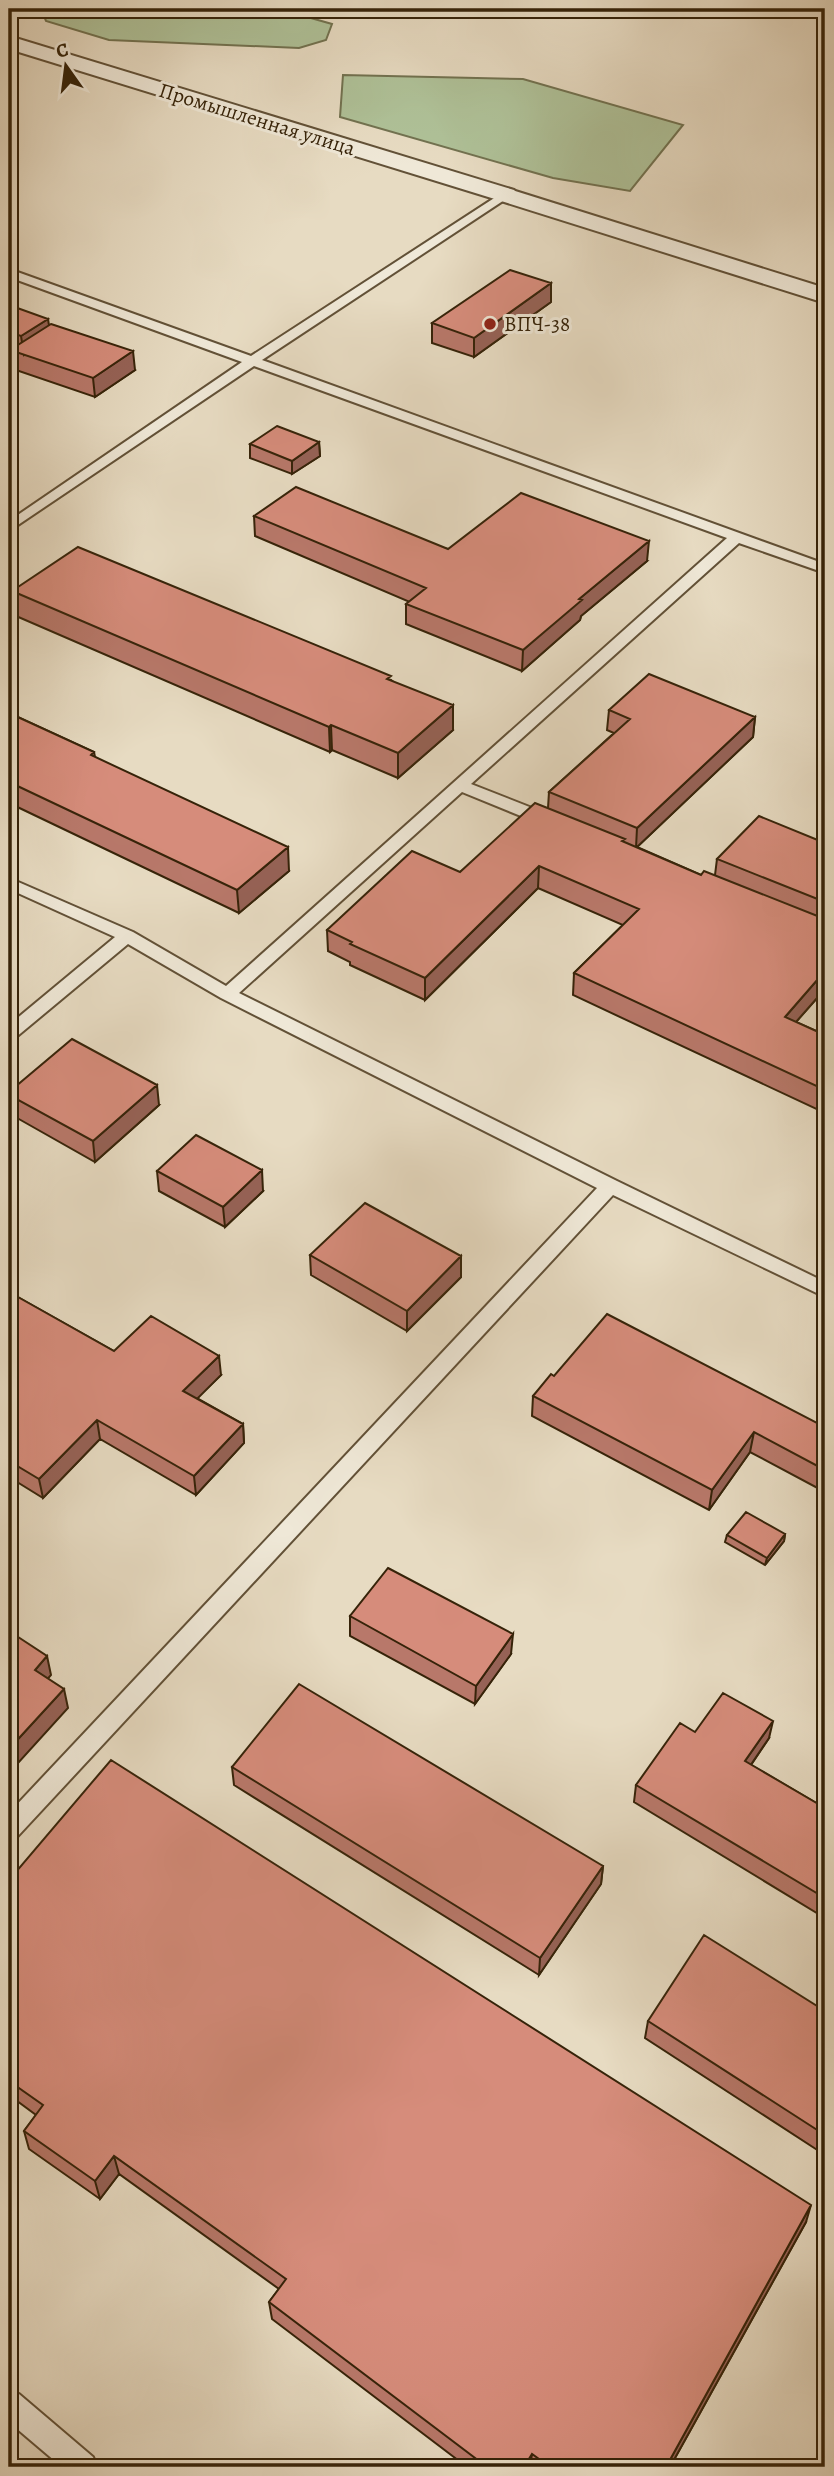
<svg xmlns="http://www.w3.org/2000/svg" width="834" height="2476" font-family="Alegreya,serif">
<rect width="100%" height="100%" fill="#e7dbc2"/>
<filter id="stains"><feTurbulence type="fractalNoise" baseFrequency=".00286" numOctaves="4"/><feColorMatrix values="0 0 0 0 .2 0 0 0 0 .09 0 0 0 0 .02 0 0 0 .5 -.17"/></filter>
<radialGradient id="worn" r=".72"><stop offset=".6" stop-color="#630" stop-opacity="0"/><stop offset="1" stop-color="#630" stop-opacity=".3"/></radialGradient>
<!-- green -->
<path fill="#afc198" stroke="#727250" stroke-width="2" d="M 41,9 L 279,9 L 332,24 L 326,40 L 299,48 L 109,40 L 46,21 Z
M 343,75 L 523,79 L 683,125 L 630,191 L 553,178 L 340,117 Z"/>
<g fill="none" stroke-linecap="round" stroke-linejoin="round">
<!-- service casing -->
<g stroke="#625137" stroke-width="4">
<path id="service" d="M 502,193 L 512,195 L 262,360 L 825,564 L 825,573 L 739,543 L 471,784 L 555,817 L 557,821 L 555,825 L 543,825 L 462,792 L 239,993 L 617,1181 L 825,1282 L 825,1297 L 613,1195 L 17,1837 L 9,1840 L 9,1813 L 597,1188 L 221,998 L 128,944 L 15,1038 L 9,1040 L 9,1025 L 115,937 L 9,889 L 9,878 L 133,932 L 226,986 L 727,538 L 254,366 L 9,531 L 9,521 L 242,362 L 9,277 L 9,269 L 251,356 Z
M 9,2390 L 19,2394 L 93,2457 L 97,2467 L 62,2467 L 9,2422 Z"/>
</g>
<!-- minor casing -->
<g stroke="#625137" stroke-width="4">
<path id="minor" d="M 506,188 L 825,288 L 825,303 L 498,200 L 494,195 L 498,190 Z"/>
</g>
<!-- tertiary casing -->
<g stroke="#625137" stroke-width="4">
<path id="tertiary" d="M 9,36 L 514,190 L 518,195 L 514,200 L 498,200 L 9,49 Z"/>
</g>
<!-- service -->
<use href="#service" fill="#efe8d7" fill-rule="evenodd"/>
<!-- minor -->
<use href="#minor" fill="#efe8d7" fill-rule="evenodd"/>
<!-- tertiary -->
<use href="#tertiary" fill="#efe8d7" fill-rule="evenodd"/>
</g>
<!-- wall -->
<path fill="#b8786a" stroke="#362309" stroke-width="2" d="M 551,302 L 474,357 L 432,343 L 432,323 Z
M 9,305 L 49,325 L 135,370 L 95,397 L 13,369 L 10,350 L 9,350 Z
M 319,442 L 320,456 L 292,474 L 250,458 L 250,444 Z
M 254,516 L 448,549 L 647,561 L 581,616 L 580,620 L 522,671 L 406,624 L 406,604 L 410,602 L 255,536 Z
M 12,591 L 391,680 L 453,730 L 398,778 L 332,750 L 330,752 L 16,616 Z
M 609,710 L 755,717 L 753,737 L 637,847 L 701,875 L 715,875 L 717,859 L 825,843 L 825,989 L 796,1022 L 825,1035 L 825,1113 L 573,995 L 574,973 L 623,925 L 538,888 L 425,1000 L 350,965 L 350,962 L 328,951 L 327,930 L 460,872 L 548,808 L 549,792 L 614,733 L 607,730 Z
M 9,713 L 94,752 L 95,757 L 289,871 L 239,913 L 9,803 Z
M 9,1092 L 159,1105 L 95,1162 L 10,1114 L 9,1106 Z
M 157,1171 L 263,1191 L 225,1227 L 159,1191 Z
M 310,1255 L 461,1256 L 461,1277 L 407,1331 L 311,1275 Z
M 9,1292 L 114,1351 L 221,1375 L 197,1398 L 243,1424 L 244,1443 L 196,1495 L 100,1439 L 43,1498 L 9,1477 Z
M 554,1376 L 825,1427 L 825,1492 L 750,1452 L 709,1510 L 532,1416 L 533,1396 Z
M 785,1534 L 784,1541 L 765,1565 L 725,1542 L 727,1535 Z
M 350,1616 L 511,1654 L 475,1704 L 350,1636 Z
M 695,1732 L 769,1738 L 751,1765 L 825,1808 L 825,1918 L 634,1802 L 636,1785 Z
M 232,1767 L 603,1866 L 601,1884 L 539,1975 L 234,1785 Z
M 9,1880 L 806,2222 L 670,2467 L 467,2467 L 272,2319 L 269,2302 L 279,2289 L 119,2174 L 100,2199 L 29,2149 L 24,2131 L 36,2115 L 9,2095 Z
M 825,2011 L 825,2155 L 645,2038 L 648,2021 Z"/>
<!-- shaded-wall -->
<path fill="#966256" stroke="#362309" stroke-width="2" d="M 551,283 L 551,302 L 474,357 L 474,338 Z
M 48,319 L 51,338 L 24,355 L 21,336 Z
M 133,351 L 135,370 L 95,397 L 93,378 Z
M 319,442 L 320,456 L 292,474 L 292,461 Z
M 649,541 L 647,561 L 581,616 L 580,620 L 522,671 L 523,650 L 579,599 Z
M 453,705 L 453,730 L 398,778 L 398,753 Z
M 755,717 L 753,737 L 636,848 L 637,828 Z
M 331,725 L 332,750 L 330,752 L 329,727 Z
M 288,847 L 289,871 L 239,913 L 237,890 Z
M 539,866 L 538,888 L 425,1000 L 425,978 Z
M 825,971 L 825,989 L 781,1039 L 785,1017 Z
M 157,1085 L 159,1105 L 95,1162 L 93,1141 Z
M 262,1170 L 263,1191 L 225,1227 L 223,1207 Z
M 9,1238 L 11,1252 L 9,1255 Z
M 461,1256 L 461,1277 L 407,1331 L 407,1311 Z
M 219,1356 L 221,1375 L 186,1410 L 183,1391 Z
M 97,1420 L 100,1439 L 43,1498 L 39,1479 Z
M 243,1424 L 244,1443 L 196,1495 L 194,1476 Z
M 754,1432 L 750,1452 L 709,1510 L 712,1490 Z
M 785,1534 L 784,1541 L 765,1565 L 767,1558 Z
M 513,1634 L 511,1654 L 475,1704 L 476,1686 Z
M 47,1656 L 51,1675 L 39,1689 L 35,1670 Z
M 64,1689 L 68,1708 L 9,1773 L 9,1749 Z
M 773,1721 L 769,1738 L 742,1778 L 745,1761 Z
M 603,1866 L 601,1884 L 539,1975 L 540,1958 Z
M 114,2156 L 119,2174 L 100,2199 L 95,2181 Z
M 811,2205 L 806,2222 L 670,2467 L 666,2467 Z
M 532,2454 L 530,2467 L 524,2467 Z"/>
<!-- building -->
<path fill="#d68c7b" stroke="#362309" stroke-width="2" d="M 510,270 L 551,283 L 474,338 L 432,323 Z
M 9,305 L 48,319 L 21,336 L 9,332 Z
M 51,324 L 133,351 L 93,378 L 10,350 Z
M 277,426 L 319,442 L 292,461 L 250,444 Z
M 296,487 L 448,549 L 521,493 L 649,541 L 579,599 L 582,600 L 523,650 L 406,604 L 426,588 L 254,516 Z
M 78,547 L 391,676 L 387,679 L 453,705 L 398,753 L 331,725 L 329,727 L 12,591 Z
M 649,674 L 755,717 L 637,828 L 549,792 L 630,719 L 609,710 Z
M 9,713 L 94,752 L 91,755 L 288,847 L 237,890 L 9,782 Z
M 535,803 L 625,839 L 622,841 L 701,875 L 704,871 L 825,919 L 825,971 L 785,1017 L 825,1035 L 825,1090 L 574,973 L 639,909 L 539,866 L 425,978 L 350,944 L 352,942 L 327,930 L 412,851 L 460,872 Z
M 759,816 L 825,843 L 825,902 L 717,859 Z
M 72,1039 L 157,1085 L 93,1141 L 9,1095 L 9,1092 Z
M 196,1135 L 262,1170 L 223,1207 L 157,1171 Z
M 365,1203 L 461,1256 L 407,1311 L 310,1255 Z
M 9,1292 L 114,1351 L 151,1316 L 219,1356 L 183,1391 L 243,1424 L 194,1476 L 97,1420 L 39,1479 L 9,1461 Z
M 607,1314 L 825,1427 L 825,1470 L 754,1432 L 712,1490 L 533,1396 L 551,1374 L 554,1376 Z
M 746,1512 L 785,1534 L 767,1558 L 727,1535 Z
M 388,1568 L 513,1634 L 476,1686 L 350,1616 Z
M 9,1631 L 47,1656 L 35,1670 L 64,1689 L 9,1749 Z
M 299,1684 L 603,1866 L 540,1958 L 232,1767 Z
M 723,1693 L 773,1721 L 745,1761 L 825,1808 L 825,1898 L 636,1785 L 680,1723 L 695,1732 Z
M 111,1760 L 811,2205 L 666,2467 L 550,2467 L 532,2454 L 524,2467 L 487,2467 L 269,2302 L 286,2279 L 114,2156 L 95,2181 L 24,2131 L 43,2105 L 9,2081 L 9,1880 Z
M 704,1935 L 825,2011 L 825,2135 L 648,2021 Z"/>
<!-- markers -->
<circle fill="#8f2418" stroke="#efe8d7" stroke-width="2.5" cx="490" cy="324" r="7"/>
<g text-anchor="middle" dominant-baseline="central" stroke-width="6" stroke-linejoin="round" paint-order="stroke">
<!-- far-street labels -->
<g font-size="21" fill="#362309" stroke="#efe8d7">
<text transform="translate(257 119) rotate(17)">Промышленная улица</text>
</g>
<!-- far-poi labels -->
<g font-size="21" fill="#362309" stroke="#efe8d7" text-anchor="start">
<text x="504" y="324">ВПЧ-38</text>
</g>
</g>
<!-- margin -->
<rect width="834" height="2476" fill="none" stroke="#e7dbc2" stroke-width="35"/>
<rect x="10" y="10" width="813" height="2455" fill="none" stroke="#362309" stroke-width="3.5"/>
<rect x="18" y="18" width="799" height="2441" fill="none" stroke="#362309" stroke-width="2"/>
<!-- north arrow -->
<g transform="translate(66 66) rotate(346)" stroke="#efe8d7" stroke-width="5" paint-order="stroke">
<path d="M0-5L12 26L0 18L-12 26Z" fill="#362309"/>
<text y="-10" font-size="19" font-weight="bold" text-anchor="middle" fill="#362309">С</text>
</g>
<rect width="100%" height="100%" filter="url(#stains)"/>
<rect width="100%" height="100%" fill="url(#worn)"/>
</svg>
